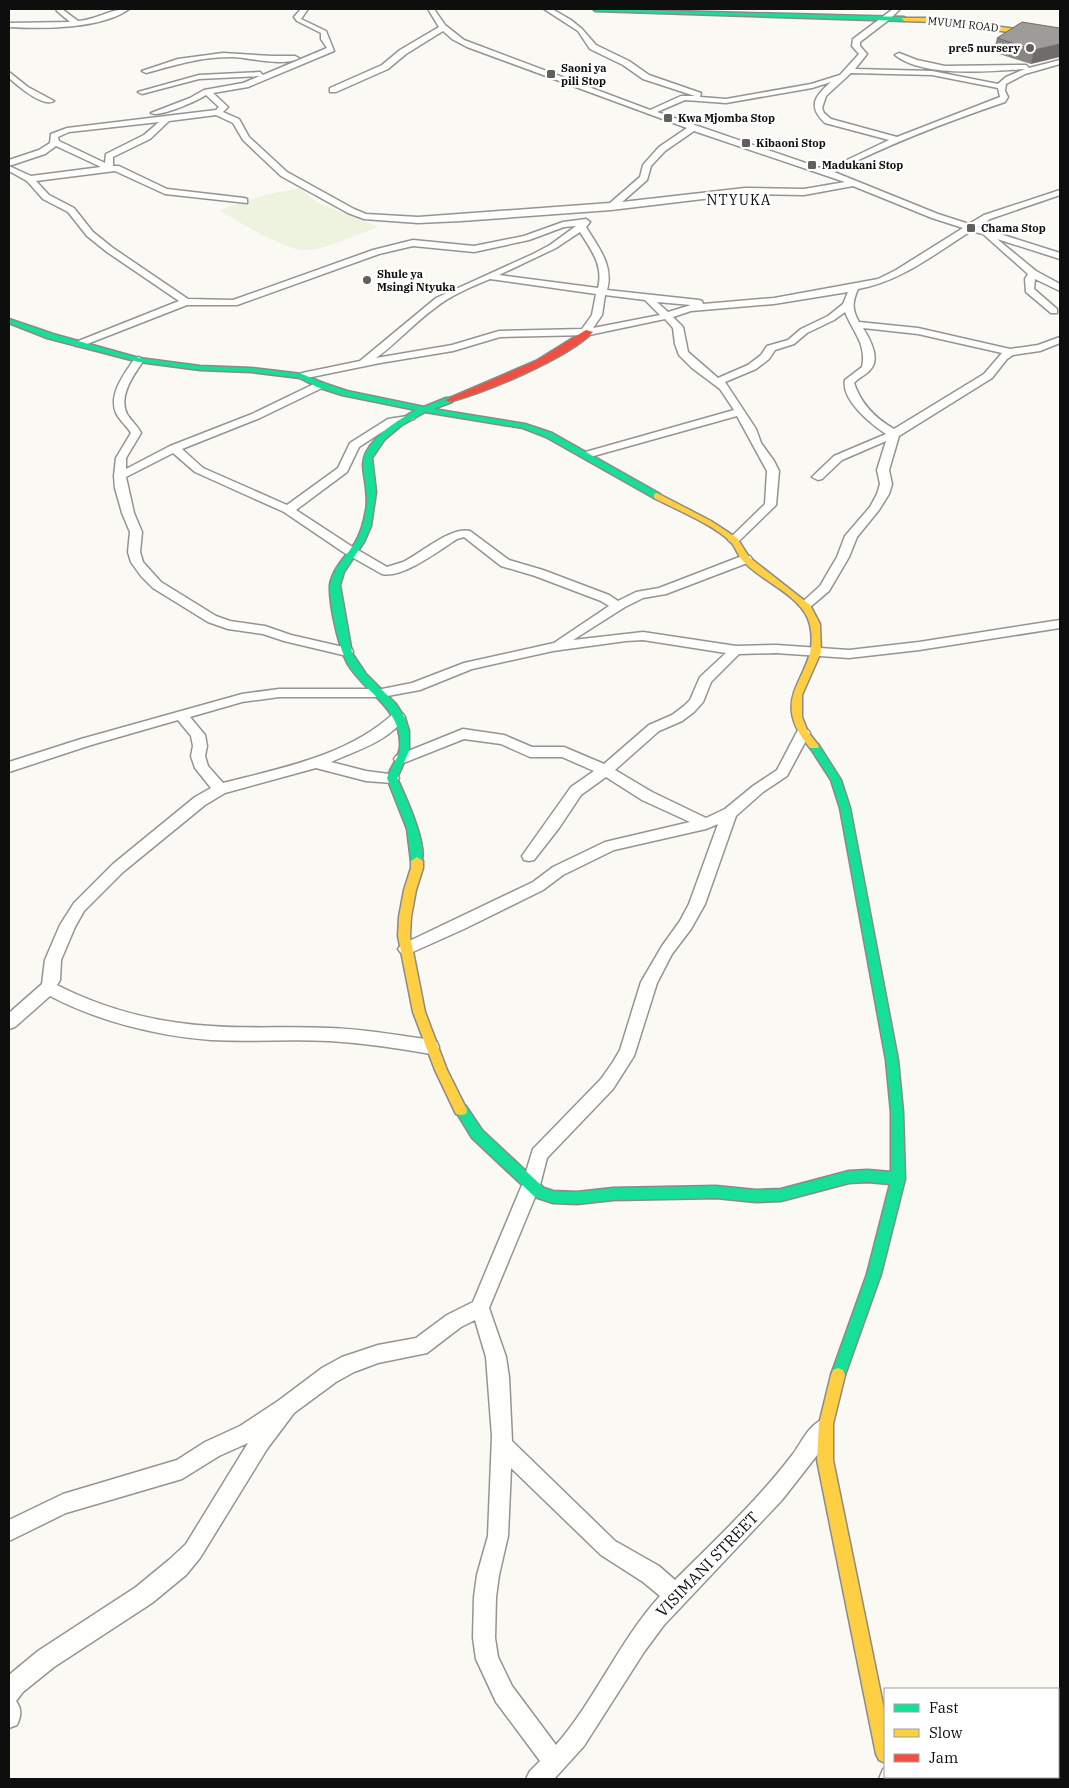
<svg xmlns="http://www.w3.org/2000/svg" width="1069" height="1788" font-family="'IBM Plex Serif',serif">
<rect width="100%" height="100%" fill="#faf9f4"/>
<!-- pitch -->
<path fill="#eef3df" d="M 299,188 L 320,204 L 379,227 C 356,234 333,247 309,250 C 289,253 237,221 219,210 L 265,195 Z"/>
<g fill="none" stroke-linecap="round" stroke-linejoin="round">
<!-- street casing -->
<g stroke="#949492" stroke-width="3">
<path id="street" d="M 56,9 L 62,9 L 78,21 C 96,20 112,8 129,9 C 102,29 42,29 9,27 L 9,23 L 70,22 L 57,11 Z
M 301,9 L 308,9 L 301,19 L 326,31 L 334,51 L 248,87 L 213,93 L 228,107 L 223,112 L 239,119 L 249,137 L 287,172 L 354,209 L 366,214 L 418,217 L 610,203 L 640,177 L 643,165 L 659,147 L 687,128 L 467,47 L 452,39 L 443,31 L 406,54 L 388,69 L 336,92 L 330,92 L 330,88 L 382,65 L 400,50 L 439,27 L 428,9 L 434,9 L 445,25 L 464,40 L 650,110 L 681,96 L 695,96 L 643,79 L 623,65 L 590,49 L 578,31 L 544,9 L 552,9 L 571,20 L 582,29 L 596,45 L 629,61 L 649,75 L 701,93 L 700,97 L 726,99 L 811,84 L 840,75 L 859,54 L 852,46 L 853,39 L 893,9 L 900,9 L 890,19 L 860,42 L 860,46 L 867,54 L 855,69 L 932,71 L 998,84 L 1006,77 L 1025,69 C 989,71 924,78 895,55 L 899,53 L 917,60 L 945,66 L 1026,65 L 1029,68 L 1060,60 L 1060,64 L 1025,74 L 1006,84 L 1005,91 L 1008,97 L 1005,102 C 946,122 889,144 834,172 L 938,214 L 969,224 L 984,215 L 1060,190 L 1060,195 L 990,219 L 978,227 L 1060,253 L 1060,259 L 997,239 L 1036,271 L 1060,284 L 1060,291 L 1035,279 L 1034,289 L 1057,309 L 1057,313 L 1051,313 L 1026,292 L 1025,279 L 1028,274 L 983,234 L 971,231 C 936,253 900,282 858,289 C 852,302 852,310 859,322 L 918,328 L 1010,349 L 1038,345 L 1060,337 L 1060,343 L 1040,351 L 1013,355 L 1007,359 L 992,378 L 899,436 L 889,470 L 892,484 L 889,494 L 879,510 L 857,537 L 849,557 L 829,591 L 809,608 L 805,609 L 799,605 L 820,586 L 837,557 L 845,536 L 870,507 L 877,494 L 880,484 L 877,470 L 886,441 L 842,460 L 822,479 L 818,480 L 812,477 L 834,456 L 886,434 C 871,424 841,400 845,380 L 862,367 C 867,344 853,332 845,312 L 834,320 L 807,333 L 794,344 L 775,350 L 769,359 L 756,369 L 725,382 L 756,429 L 761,443 L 774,461 L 779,471 L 776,505 L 738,542 L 734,544 L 728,540 L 730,538 L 765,504 L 767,471 L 737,416 L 590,457 L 586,458 L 581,455 L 582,453 L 734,410 L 720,389 L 692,368 L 679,355 L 675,344 L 673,328 L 665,319 L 589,335 L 500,337 L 453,351 L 380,363 L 302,379 L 297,376 L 302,373 L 360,361 L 436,298 L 533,254 L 550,245 L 576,226 L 564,227 L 529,240 L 474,252 L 413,246 L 379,254 L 237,305 L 187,305 L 82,346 L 76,346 L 76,342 L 179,301 L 107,252 L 87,236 L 68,212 L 43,199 L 27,181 L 9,171 L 9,166 L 31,176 L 101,167 L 56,146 L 45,154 L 12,165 L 9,165 L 9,160 L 39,150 L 50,143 L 51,134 L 67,128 L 216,110 L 219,107 L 206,95 C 197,101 159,118 151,113 L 190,98 L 204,90 L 243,83 L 260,76 L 199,79 L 142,94 L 138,92 L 199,75 L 260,72 L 263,75 L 327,48 L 321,39 L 321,33 L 297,21 L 294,17 ZM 851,73 L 932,75 L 998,88 L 1000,97 L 897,137 L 831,119 L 824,113 L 822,108 L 826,96 ZM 831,82 C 815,96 807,106 825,123 L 889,140 L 826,170 L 657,112 L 685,100 L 726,103 L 812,88 ZM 216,115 L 233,123 L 243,140 L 281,176 L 348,213 L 364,219 L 418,223 L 461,221 L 611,210 L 745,194 L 804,195 L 853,186 L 932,218 L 963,228 L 896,270 L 878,279 L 774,298 L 703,304 L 702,301 L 699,300 L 607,290 C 614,265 598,247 586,227 L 590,222 L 586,219 L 563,222 L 524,236 L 474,246 L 413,240 L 373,250 L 233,300 L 188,299 L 113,248 L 93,232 L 74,208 L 49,195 L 36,181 L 115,171 L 165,194 L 247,203 L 247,199 L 244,198 L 167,189 L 119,166 L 113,166 L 113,157 L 150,139 L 169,121 ZM 159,122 L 144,135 L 106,154 L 105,163 L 59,141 L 58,137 L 69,132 ZM 694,131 L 839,180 L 845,182 L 804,189 L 745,188 L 622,202 L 647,180 L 651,166 L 665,151 ZM 580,232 C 591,250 604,265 598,288 L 499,275 L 556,248 ZM 490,279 L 596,294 L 592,315 L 582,329 L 499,331 L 452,345 L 376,358 C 397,343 414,323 435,308 C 451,295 471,287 490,279 ZM 848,292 L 843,304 L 828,316 L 801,329 L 788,340 L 767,346 L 761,355 L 748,365 L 718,378 L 688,352 L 683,327 L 673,317 L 691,311 L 774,304 ZM 605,295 L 645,300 L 660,315 L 593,328 L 602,315 ZM 657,302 L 691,305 L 668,312 ZM 863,328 L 918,334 L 1002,353 L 984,374 L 894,429 C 875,418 861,404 854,383 C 858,378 866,375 870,370 C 881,359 870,339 863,328 Z
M 223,53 L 272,56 L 295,56 L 299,58 C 286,67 250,58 234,57 C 203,56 175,65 146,73 L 142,71 L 178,59 Z
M 9,72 L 28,87 L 54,101 C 43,108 17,85 9,78 Z
M 139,357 L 144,360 C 134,374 118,396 127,414 C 131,421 138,426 141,433 L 126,458 L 126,469 L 170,446 L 252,414 L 316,383 L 324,383 L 325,385 L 324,387 L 260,418 L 182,449 L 203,468 L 287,505 L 338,468 L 350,443 L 388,419 L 414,415 L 415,417 L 414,419 L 396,423 L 359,447 L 347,472 L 296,510 L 351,546 L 387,567 C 392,565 398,564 403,562 C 420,554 451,526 470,531 L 509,560 L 543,570 L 609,595 L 618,601 L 636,592 L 659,588 L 742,556 L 750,556 L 752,559 L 750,562 L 666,594 L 643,598 L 625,607 L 573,640 L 643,632 L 736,646 L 776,645 L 849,650 L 919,642 L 1060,620 L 1060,628 L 919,650 L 849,658 L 776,653 L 739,654 L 711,682 L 703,702 L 694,712 L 682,721 L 659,731 L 615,770 L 652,792 L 706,818 L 725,809 L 753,786 L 777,770 L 798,730 L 808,730 L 810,733 L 787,776 L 763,792 L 736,816 L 705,904 L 691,929 L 672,954 L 657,983 L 634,1056 L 613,1089 L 547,1158 L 540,1185 L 489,1308 L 506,1357 L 509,1377 L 512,1441 L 615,1541 L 659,1566 L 675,1580 C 716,1539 758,1500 793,1454 C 801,1443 809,1425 822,1420 L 829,1423 L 832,1430 L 818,1454 L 782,1500 L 664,1625 L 644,1652 L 584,1746 L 554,1779 L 526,1779 L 530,1771 L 540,1761 L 496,1702 L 476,1659 L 473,1638 L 474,1597 L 477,1575 L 488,1536 L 492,1436 L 486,1357 L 475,1320 L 461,1327 L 427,1353 L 378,1363 L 354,1372 L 336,1382 L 294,1413 L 267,1449 L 200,1558 L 186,1575 L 152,1603 L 54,1667 L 23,1692 L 16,1701 C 22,1709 21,1716 17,1725 L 9,1728 L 9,1675 L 38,1651 L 136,1587 L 170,1559 L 186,1544 L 248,1443 L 219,1456 L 182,1479 L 66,1513 L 9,1541 L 9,1520 L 63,1494 L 177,1460 L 205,1442 L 240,1426 L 278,1401 L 322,1368 L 342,1357 L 378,1345 L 416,1338 L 447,1315 L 473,1302 L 522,1185 L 533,1149 L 601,1079 L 613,1062 L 620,1050 L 641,982 L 662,946 L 680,921 L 689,904 L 718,824 L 706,829 L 614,850 L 563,875 L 543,890 L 464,929 L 406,955 L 401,953 L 398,949 L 401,945 L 533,882 L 553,867 L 605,842 L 690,822 L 642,800 L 606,777 L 581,795 L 559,828 L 534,860 L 529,861 L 524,860 L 522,856 L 571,787 L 594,771 L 562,757 L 530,757 L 501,744 L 464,739 L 401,764 L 396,762 L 394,759 L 396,756 L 463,729 L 504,735 L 532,747 L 564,747 L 604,764 L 649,725 L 672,715 L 684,706 L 690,700 L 700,677 L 726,653 L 643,640 L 626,641 L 553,651 L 472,669 L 420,690 L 382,697 L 279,697 L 242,702 L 190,717 L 205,735 L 207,746 L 205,756 L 208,766 L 223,783 C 281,768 347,756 393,714 L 403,714 L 405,717 C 390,741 355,751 331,762 L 366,771 L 397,775 L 399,778 L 397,781 L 392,783 L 366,781 L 316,768 L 225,793 L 205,805 L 123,872 L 84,911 L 75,927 L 61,960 L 60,980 L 57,985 C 104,1009 158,1023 211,1026 C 250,1029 290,1026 329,1028 C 363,1029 397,1035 431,1040 L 437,1042 L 439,1047 L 437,1052 L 431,1054 C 397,1048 363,1043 329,1041 C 289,1039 250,1042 211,1040 C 156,1036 98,1021 50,996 L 15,1027 L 9,1029 L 9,1013 L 42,984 L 45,960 L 60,925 L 74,903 L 113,864 L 195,797 L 211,788 L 195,768 L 191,756 L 193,746 L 191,736 L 178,720 L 91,745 L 9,772 L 9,762 L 81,739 L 242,694 L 279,689 L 382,689 L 412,683 L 464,663 L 554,643 L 609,606 L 601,601 L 535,576 L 501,566 L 464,537 L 457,539 C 440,550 402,579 382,574 L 343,552 L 284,512 L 195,472 L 173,453 L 126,477 L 134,513 L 142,532 L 140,552 L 143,562 L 161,582 L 216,616 L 230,621 L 265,626 L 291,635 L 352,649 L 353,652 L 347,656 L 284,641 L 263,634 L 228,629 L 208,622 L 153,588 L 141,576 L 131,562 L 128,552 L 130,532 L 122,513 L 115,488 L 114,476 L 116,458 L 131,433 C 127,426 120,421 116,413 C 108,394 125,373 135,358 ZM 511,1468 L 601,1555 L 643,1582 L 660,1596 C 619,1641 596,1699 556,1745 L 512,1686 L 498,1657 L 495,1638 L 496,1597 L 499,1575 L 508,1536 Z
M 885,1768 L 885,1777 L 902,1777 L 903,1779 L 879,1779 L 883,1769 Z"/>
</g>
<!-- fast casing -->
<g stroke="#8b8a88" stroke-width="3">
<path id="fast" d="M 593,9 L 904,17 L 907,19 L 904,21 L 595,11 Z
M 9,319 L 53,334 L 139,358 L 200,366 L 251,368 L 302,374 L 323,383 L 347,391 L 424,407 L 446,398 L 452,398 L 452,402 L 433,409 L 525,424 L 552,433 L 660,494 L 660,498 L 654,498 L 546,437 L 523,428 L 425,412 L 402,425 L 385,439 L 372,458 L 376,492 L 371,526 L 364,542 L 344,572 L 340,585 L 352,653 L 366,674 L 396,704 L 405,718 L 409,731 L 409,751 L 397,778 C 405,796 429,846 421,864 L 417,865 L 411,861 L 407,829 L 387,778 C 390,768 399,758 400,747 C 402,709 367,694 349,666 C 339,650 329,604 330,585 C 332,569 347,555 355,543 C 361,533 364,522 366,510 C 369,494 364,481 363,465 C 363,441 398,420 416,410 L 342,395 L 317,387 L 300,378 L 251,372 L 200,370 L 139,362 L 47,338 L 9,323 Z
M 814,742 L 818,744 L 841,780 L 850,808 L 898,1060 L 903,1112 L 905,1179 L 881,1274 L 845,1375 L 843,1380 L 838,1382 L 833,1380 L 831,1375 L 867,1274 L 890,1184 L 868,1182 L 849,1183 L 781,1201 L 756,1202 L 716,1198 L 613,1200 L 577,1204 L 553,1203 L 535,1197 L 472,1138 L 455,1110 L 456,1106 L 461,1105 L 466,1106 L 482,1130 L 544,1188 L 553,1191 L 577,1192 L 613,1188 L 716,1186 L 756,1190 L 781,1189 L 849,1171 L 868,1170 L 891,1172 L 891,1112 L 886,1060 L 840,808 L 831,780 L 809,746 Z"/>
</g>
<!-- slow casing -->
<g stroke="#8b8a88" stroke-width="3">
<path id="slow" d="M 902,18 L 934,18 L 1060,35 L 1060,39 L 934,22 L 904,21 Z
M 657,493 L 711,521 L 737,538 L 749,557 L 810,605 L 820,624 L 821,652 L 802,695 L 802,717 L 808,732 L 819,746 L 818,748 L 810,748 C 763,692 822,677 810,625 C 804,596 760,581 742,560 C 738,555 735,546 730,541 C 712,524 677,510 654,498 L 654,494 Z
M 417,857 L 423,861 L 423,868 L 416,890 L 411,917 L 410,936 L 425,1012 L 447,1070 L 467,1110 L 466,1114 L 461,1115 L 456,1114 L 435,1070 L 413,1012 L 398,936 L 399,917 L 404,890 L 411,868 L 411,861 Z
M 838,1368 L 843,1370 L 845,1375 L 833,1424 L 833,1460 L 885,1714 L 885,1763 L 879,1760 L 876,1754 L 817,1460 L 819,1424 L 831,1375 L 833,1370 Z"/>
</g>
<!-- jam casing -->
<g stroke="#8b8a88" stroke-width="3">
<path id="jam" d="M 586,330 L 593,332 C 566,359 486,392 449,402 L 445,400 L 536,361 Z"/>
</g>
<!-- street -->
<use href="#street" fill="#fefefd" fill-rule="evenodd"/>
<!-- fast -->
<use href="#fast" fill="#16e098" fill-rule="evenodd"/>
<!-- slow -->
<use href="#slow" fill="#ffcf43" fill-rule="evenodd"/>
<!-- jam -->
<use href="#jam" fill="#f24e42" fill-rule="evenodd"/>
</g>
<!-- wall -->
<path fill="#888684" d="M 1053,27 L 1031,64 L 993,52 L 997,38 Z"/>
<!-- shaded-wall -->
<path fill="#6f6d6b" d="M 1060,44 L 1060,57 L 1031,64 L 1034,50 Z"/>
<!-- building -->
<path fill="#9e9c99" stroke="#6f6d6b" d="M 1022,22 L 1053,27 L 1060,28 L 1060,44 L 1034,50 L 997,38 Z"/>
<!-- markers -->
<g fill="#61605e" stroke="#fff" stroke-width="2">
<circle cx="1030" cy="48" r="5"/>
<rect x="546" y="69" width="10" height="10" rx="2.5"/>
<rect x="663" y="113" width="10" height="10" rx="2.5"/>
<rect x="741" y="138" width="10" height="10" rx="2.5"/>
<rect x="807" y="160" width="10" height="10" rx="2.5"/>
<rect x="966" y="223" width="10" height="10" rx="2.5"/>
<circle cx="367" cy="280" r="5"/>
</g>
<g text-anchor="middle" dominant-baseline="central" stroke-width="5" stroke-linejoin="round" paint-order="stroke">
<!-- far-street labels -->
<g font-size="11" fill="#0e0e0e" stroke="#fff">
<text transform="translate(963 24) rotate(6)">MVUMI ROAD</text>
</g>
<!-- far-poi labels -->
<g font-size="11" font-weight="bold" fill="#0e0e0e" stroke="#fff" text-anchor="start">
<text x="1020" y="48" text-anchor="end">pre5 nursery</text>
<text x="561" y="68">Saoni ya<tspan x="561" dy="13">pili Stop</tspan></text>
<text x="678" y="118">Kwa Mjomba Stop</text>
<text x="756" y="143">Kibaoni Stop</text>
<text x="822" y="165">Madukani Stop</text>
<text x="981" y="228">Chama Stop</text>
<text x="377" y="274">Shule ya<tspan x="377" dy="13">Msingi Ntyuka</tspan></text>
</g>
<!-- far-quarter labels -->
<g font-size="14" letter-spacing="1" fill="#0e0e0e" stroke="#fff">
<text x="739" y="200">NTYUKA</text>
</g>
<!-- near-street labels -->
<g font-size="16" fill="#0e0e0e" stroke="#fff">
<text transform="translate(707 1564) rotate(-46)">VISIMANI STREET</text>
</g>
</g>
<!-- border -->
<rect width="1069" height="1788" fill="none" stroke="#0e0e0e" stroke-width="20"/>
<!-- legend -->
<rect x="884" y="1688" width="175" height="90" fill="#ffffff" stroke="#9f9f9f"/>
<rect x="894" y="1704" width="25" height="8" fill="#16e098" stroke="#9f9f9f"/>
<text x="929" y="1713" font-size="15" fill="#0e0e0e">Fast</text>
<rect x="894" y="1729" width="25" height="8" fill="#ffcf43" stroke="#9f9f9f"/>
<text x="929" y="1738" font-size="15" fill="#0e0e0e">Slow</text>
<rect x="894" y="1754" width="25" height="8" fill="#f24e42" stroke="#9f9f9f"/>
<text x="929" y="1763" font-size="15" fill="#0e0e0e">Jam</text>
</svg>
